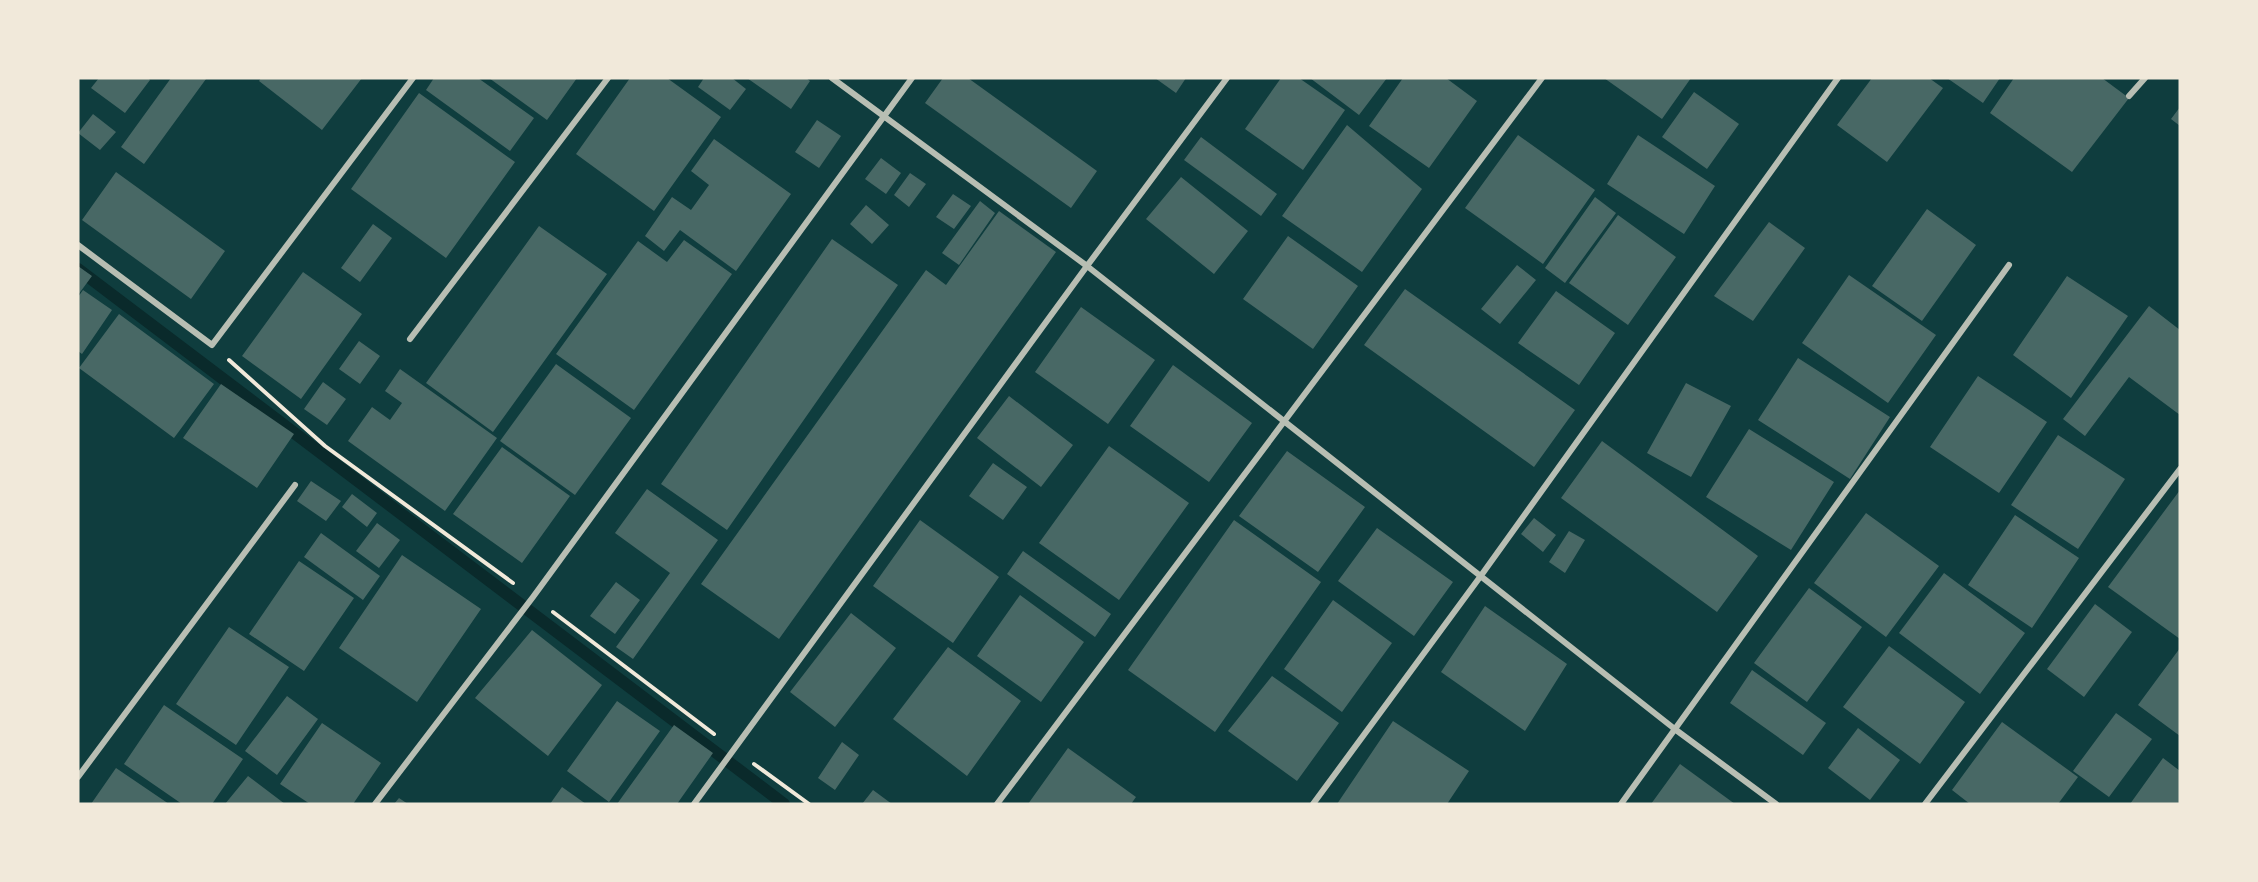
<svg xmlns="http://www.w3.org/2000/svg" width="2258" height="882" font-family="Cabin,sans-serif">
<rect width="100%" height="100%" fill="#0f3d3e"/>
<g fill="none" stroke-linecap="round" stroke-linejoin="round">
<!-- stream -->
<path stroke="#0a2a2b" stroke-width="12" d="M 78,269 L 784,804"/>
</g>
<!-- building -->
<path fill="#486865" d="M 99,78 L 148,78 L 150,80 L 125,113 L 91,88 Z
M 171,78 L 206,79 L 144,164 L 121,147 Z
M 261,78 L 362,78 L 322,130 L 259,81 Z
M 434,78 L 478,78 L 534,118 L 510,151 L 426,90 Z
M 489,78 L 577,78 L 547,120 Z
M 630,78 L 667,78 L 721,117 L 654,211 L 576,154 Z
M 704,78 L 732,78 L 746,89 L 730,110 L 698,87 Z
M 747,78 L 806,78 L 810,81 L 791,109 Z
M 943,78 L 968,78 L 1097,171 L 1071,208 L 925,103 Z
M 1155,78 L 1186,78 L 1176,93 Z
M 1281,78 L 1299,78 L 1345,110 L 1303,170 L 1245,129 Z
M 1310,78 L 1387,78 L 1359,115 Z
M 1403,78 L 1446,78 L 1477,101 L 1429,168 L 1369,126 Z
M 1604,78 L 1691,78 L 1662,119 Z
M 1872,78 L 1929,78 L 1943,88 L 1887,162 L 1837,125 Z
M 1947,78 L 2000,78 L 1983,103 Z
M 2014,78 L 2102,78 L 2129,98 L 2072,172 L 1990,113 Z
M 1694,92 L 1739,124 L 1707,169 L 1662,137 Z
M 419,93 L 515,162 L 446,258 L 351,189 Z
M 2180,107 L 2180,126 L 2171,119 Z
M 93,114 L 116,132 L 100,150 L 78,133 Z
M 817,120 L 841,136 L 819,168 L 795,152 Z
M 1347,125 L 1422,189 L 1362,272 L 1282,216 Z
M 1518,135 L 1595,190 L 1543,264 L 1465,208 Z
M 1638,135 L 1715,186 L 1684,234 L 1607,184 Z
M 1201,137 L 1277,194 L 1261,216 L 1184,160 Z
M 714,139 L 791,194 L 736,271 L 680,230 L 664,251 L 645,236 L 672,197 L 691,210 L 709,185 L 691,171 Z
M 881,158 L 901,173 L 886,194 L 865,179 Z
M 116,172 L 225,251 L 191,299 L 82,220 Z
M 910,173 L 926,184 L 909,207 L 894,195 Z
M 1181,177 L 1248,231 L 1214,274 L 1146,219 Z
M 953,194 L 971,206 L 954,229 L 936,217 Z
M 1595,197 L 1616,213 L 1565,283 L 1545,268 Z
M 980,201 L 995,213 L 959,265 L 942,253 Z
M 866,205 L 889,225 L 872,244 L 850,224 Z
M 1927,209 L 1976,245 L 1922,321 L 1872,286 Z
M 999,211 L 1056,252 L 779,639 L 701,584 L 926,270 L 946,285 Z
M 1618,215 L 1676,257 L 1628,325 L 1569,283 Z
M 1769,222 L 1805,248 L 1753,321 L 1714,296 Z
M 373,224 L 392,238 L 360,282 L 341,268 Z
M 539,226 L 607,274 L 493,432 L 426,383 Z
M 1288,236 L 1358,286 L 1313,349 L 1243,299 Z
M 832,239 L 898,285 L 727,530 L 661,484 Z
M 684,240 L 732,274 L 634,410 L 556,354 L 638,241 L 667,262 Z
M 1517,265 L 1536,280 L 1500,324 L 1481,309 Z
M 78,266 L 92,276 L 78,295 Z
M 303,272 L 362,314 L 301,399 L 242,356 Z
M 1849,275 L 1936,335 L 1888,403 L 1802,343 Z
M 2067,276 L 2128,316 L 2071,398 L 2013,355 Z
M 1405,289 L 1575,410 L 1534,467 L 1364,345 Z
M 83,290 L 112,310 L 82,354 L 78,351 L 78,297 Z
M 1556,291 L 1615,333 L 1579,385 L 1518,343 Z
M 2149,306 L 2180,330 L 2180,415 L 2129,377 L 2085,436 L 2063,419 Z
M 1081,307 L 1155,360 L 1108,424 L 1035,372 Z
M 119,314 L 214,384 L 174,438 L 79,368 Z
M 359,341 L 380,356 L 360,384 L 339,369 Z
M 1798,358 L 1890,417 L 1850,479 L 1758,420 Z
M 556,364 L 631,418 L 575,495 L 500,441 Z
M 1173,365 L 1252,423 L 1209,482 L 1130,426 Z
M 400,369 L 497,438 L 445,511 L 348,441 L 372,407 L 390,420 L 402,403 L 385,391 Z
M 1978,376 L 2047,422 L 1999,493 L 1930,447 Z
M 323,382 L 346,399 L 327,425 L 304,409 Z
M 1686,383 L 1731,406 L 1691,477 L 1647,453 Z
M 221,384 L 294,434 L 257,488 L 183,438 Z
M 1009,396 L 1073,445 L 1041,487 L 977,438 Z
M 1749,429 L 1834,482 L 1791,550 L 1706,497 Z
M 2058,435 L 2125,479 L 2078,549 L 2011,505 Z
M 1602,441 L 1758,556 L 1717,612 L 1561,498 Z
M 1109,446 L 1189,503 L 1119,600 L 1039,543 Z
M 502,447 L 570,496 L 522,563 L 453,514 Z
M 1287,451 L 1365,507 L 1318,572 L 1239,516 Z
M 993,463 L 1027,487 L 1003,520 L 969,496 Z
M 311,481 L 341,501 L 326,521 L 297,501 Z
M 647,489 L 718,540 L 633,659 L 616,647 L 670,573 L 615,533 Z
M 2180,490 L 2180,639 L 2108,587 Z
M 352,494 L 377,513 L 367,527 L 342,507 Z
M 1866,513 L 1939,566 L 1886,637 L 1814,583 Z
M 2015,515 L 2079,558 L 2032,628 L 1968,585 Z
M 1534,518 L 1556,535 L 1543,552 L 1521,534 Z
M 920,520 L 999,577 L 953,643 L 873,586 Z
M 1234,520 L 1321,582 L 1215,732 L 1128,670 Z
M 377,523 L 400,540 L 379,568 L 356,551 Z
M 1377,528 L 1453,582 L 1414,636 L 1338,581 Z
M 1569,531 L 1585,540 L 1565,573 L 1549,562 Z
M 321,533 L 380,576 L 363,600 L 304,557 Z
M 1023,551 L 1111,614 L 1095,637 L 1007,574 Z
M 402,555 L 481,609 L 417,702 L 339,648 Z
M 299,561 L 354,598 L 304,671 L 249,634 Z
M 1944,573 L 2025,633 L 1980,694 L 1899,633 Z
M 616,582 L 640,600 L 615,634 L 590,616 Z
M 1809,588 L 1862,627 L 1807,702 L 1754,663 Z
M 1020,595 L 1084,642 L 1041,702 L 977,656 Z
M 1333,600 L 1392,643 L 1342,712 L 1284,669 Z
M 2095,604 L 2132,632 L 2084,697 L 2047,669 Z
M 1485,606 L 1567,664 L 1525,731 L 1441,672 Z
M 851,613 L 896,648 L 835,727 L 790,692 Z
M 229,627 L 289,667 L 236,745 L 176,704 Z
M 532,630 L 602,685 L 548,756 L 475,698 Z
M 1889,646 L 1965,702 L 1920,764 L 1843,707 Z
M 948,647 L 1021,701 L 967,776 L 893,719 Z
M 2180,648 L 2180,736 L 2138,705 Z
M 1752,670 L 1826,723 L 1803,755 L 1730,703 Z
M 1272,676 L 1339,723 L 1297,781 L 1228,731 Z
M 287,696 L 318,719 L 277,775 L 245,751 Z
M 617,701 L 660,731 L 609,802 L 567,771 Z
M 164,705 L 243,759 L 212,804 L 182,804 L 124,764 Z
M 2116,713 L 2152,739 L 2109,797 L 2073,771 Z
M 1393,721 L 1469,771 L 1447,804 L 1337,804 Z
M 2002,722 L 2078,777 L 2058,804 L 1970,804 L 1952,790 Z
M 322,723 L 381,763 L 353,804 L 310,804 L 280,784 Z
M 674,725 L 713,753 L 677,804 L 617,804 Z
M 1858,728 L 1900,760 L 1870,800 L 1828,768 Z
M 842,742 L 859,755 L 835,790 L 818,778 Z
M 1068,748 L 1136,797 L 1131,804 L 1028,804 Z
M 2163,758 L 2180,771 L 2180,804 L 2130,804 Z
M 1680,764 L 1735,804 L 1651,804 Z
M 116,768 L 169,804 L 91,804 Z
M 248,776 L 285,804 L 225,804 Z
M 562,787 L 586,804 L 550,804 Z
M 873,790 L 892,804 L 862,804 Z
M 399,798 L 408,804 L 394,804 Z"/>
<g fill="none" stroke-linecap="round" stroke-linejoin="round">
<!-- path -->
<path stroke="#f1e9da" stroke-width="4" d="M 229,360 L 325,446 L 513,583
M 553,612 L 714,734
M 754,764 L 809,804"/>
<!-- minor -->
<path stroke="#b8beb3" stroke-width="6" d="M 832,78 L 1087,266 L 1676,730 L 1776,804
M 2129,96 L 2145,78
M 78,245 L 212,345 L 413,78
M 410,339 L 608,78
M 78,777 L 295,485
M 375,804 L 533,597 L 912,78
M 694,804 L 1087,266 L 1227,78
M 997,804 L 1542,78
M 1313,804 L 1480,577 L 1838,78
M 1621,804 L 2009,265
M 1925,804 L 2180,469"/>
</g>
<!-- border -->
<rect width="2258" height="882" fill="none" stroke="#f1e9da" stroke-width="159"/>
</svg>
